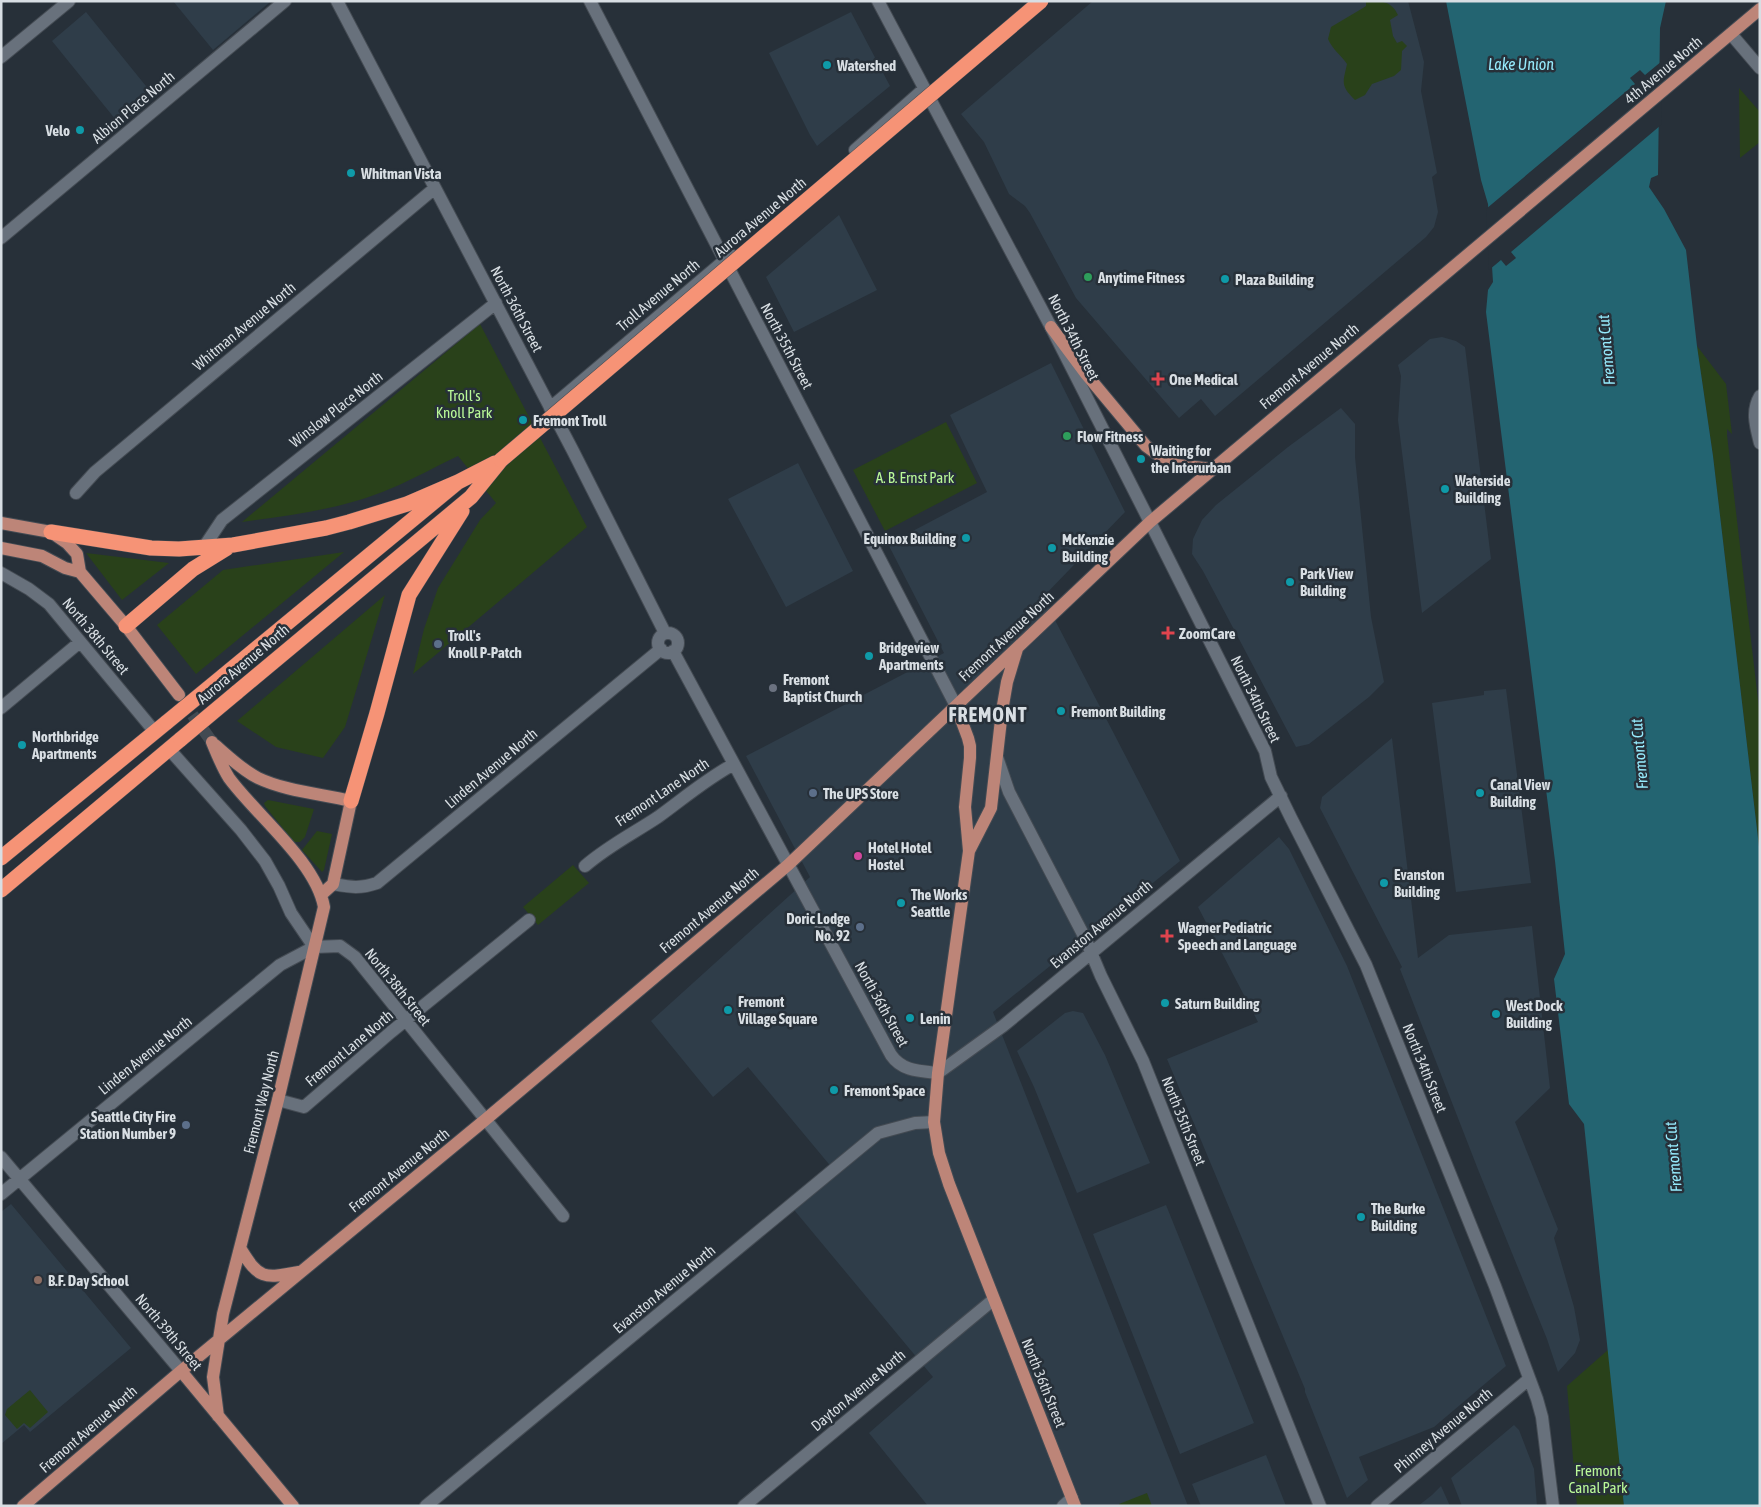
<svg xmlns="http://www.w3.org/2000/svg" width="1761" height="1507" font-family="'Asap Condensed',sans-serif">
<rect width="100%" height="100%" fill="#273039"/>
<!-- built -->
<path fill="#2f3d49" d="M 173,1 L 270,1 L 270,2 L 213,50 Z
M 1093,1 L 1408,1 L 1424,62 L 1421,91 L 1437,173 L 1432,177 L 1438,212 L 1434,227 L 1426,237 L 1215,416 L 1201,399 L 1179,418 L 1076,298 L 1030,213 L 1025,206 L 1009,194 L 984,142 L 961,114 Z
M 86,12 L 154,96 L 120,125 L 52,41 Z
M 851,12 L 890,86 L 817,146 L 810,135 L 769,53 Z
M 839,215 L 877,290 L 794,332 L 766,277 Z
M 1442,337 L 1456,341 L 1465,347 L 1491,559 L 1422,613 L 1398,420 L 1401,376 L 1398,365 L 1430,339 Z
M 1051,363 L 1125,512 L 1043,597 L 1180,861 L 993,1012 L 1188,1506 L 928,1506 L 869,1433 L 933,1377 L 790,1205 L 833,1169 L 748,1067 L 713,1097 L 651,1021 L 810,877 L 746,756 L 944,653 L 888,544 L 987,492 L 950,415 Z
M 1341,408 L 1355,424 L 1355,457 L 1371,617 L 1384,682 L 1369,697 L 1309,744 L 1296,747 L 1203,571 L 1192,554 L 1193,539 L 1202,520 L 1216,505 L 1288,447 Z
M 798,463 L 853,571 L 786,607 L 728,499 Z
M 1506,689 L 1531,883 L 1456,892 L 1432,703 L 1484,695 L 1484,691 Z
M 1392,738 L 1418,958 L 1449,935 L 1532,926 L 1550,1088 L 1515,1122 L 1558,1229 L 1554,1238 L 1574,1307 L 1580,1340 L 1575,1353 L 1558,1372 L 1547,1339 L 1479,1172 L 1400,969 L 1402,967 L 1320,808 L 1322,797 Z
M 1279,837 L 1289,849 L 1347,966 L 1506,1366 L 1434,1427 L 1359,1457 L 1368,1480 L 1347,1498 L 1305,1392 L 1305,1389 L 1167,1059 L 1258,1022 L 1198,907 Z
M 1073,1011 L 1083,1013 L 1105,1055 L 1150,1163 L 1077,1193 L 1034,1087 L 1017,1051 L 1065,1013 Z
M 11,1204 L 131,1348 L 30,1432 L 24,1425 L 1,1444 L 1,1212 Z
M 1166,1205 L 1254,1423 L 1180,1454 L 1093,1234 Z
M 1514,1425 L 1519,1430 L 1534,1469 L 1537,1506 L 1462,1506 L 1451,1478 Z
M 1266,1455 L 1286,1506 L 1201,1506 L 1192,1484 Z
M 1441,1486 L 1450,1506 L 1418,1506 L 1432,1495 Z"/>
<!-- green -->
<path fill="#29411a" d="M 1366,1 C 1380,1 1391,0 1398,15 L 1390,20 L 1393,36 L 1397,43 L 1402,41 L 1407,46 L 1402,51 L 1401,70 L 1394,76 L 1372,84 L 1365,95 L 1355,100 C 1340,85 1343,83 1347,64 C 1341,55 1332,49 1328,39 L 1331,27 L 1363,8 L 1366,6 Z
M 1739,88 L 1760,112 L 1760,142 L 1740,158 Z
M 480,324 L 587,527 L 413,674 L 424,629 L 438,588 L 480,520 L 496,503 L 458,456 C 436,466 414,479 392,488 C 344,509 292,515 242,522 Z
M 1697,346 L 1726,384 L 1732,434 L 1727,429 L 1727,435 L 1760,717 L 1760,855 L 1713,456 Z
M 946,422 L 977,483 L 885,531 L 853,470 Z
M 344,552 L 196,674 L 157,625 L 223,570 Z
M 86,553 L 169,563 L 122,600 Z
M 385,595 L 345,727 L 323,758 L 276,747 L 237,721 Z
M 268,800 L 314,809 L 305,837 L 300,842 L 294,842 L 265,806 L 264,803 Z
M 317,831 L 332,834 L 324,870 L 322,872 L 302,850 Z
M 573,865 L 589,883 L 538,925 L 523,907 Z
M 1609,1349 L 1624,1506 L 1577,1506 L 1567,1386 Z
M 30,1390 L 48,1412 L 30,1428 L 24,1423 L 17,1429 L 5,1415 L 7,1409 Z
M 1147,1493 L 1152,1506 L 1120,1506 L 1119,1504 Z"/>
<!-- water -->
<path fill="#236471" d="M 1446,1 L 1666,1 L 1660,28 L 1658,175 L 1651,178 L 1649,187 L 1664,209 L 1686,250 L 1697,346 L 1713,456 L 1760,855 L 1760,1506 L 1624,1506 L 1584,1124 L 1569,1104 L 1554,979 L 1565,954 L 1555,861 L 1486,312 L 1488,290 L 1493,282 L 1488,204 L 1481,180 Z"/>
<!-- pier -->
<path fill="#273039" d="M 1662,61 L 1661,125 L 1511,252 L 1516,258 L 1506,266 L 1501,260 L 1489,270 L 1486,209 L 1635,84 L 1630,78 L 1640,70 L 1645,75 Z"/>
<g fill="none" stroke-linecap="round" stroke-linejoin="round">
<!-- major-tunnel -->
<path stroke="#424a52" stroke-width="12" stroke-dasharray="12 6" stroke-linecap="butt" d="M 182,700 L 212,742"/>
<!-- minor casing -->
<g stroke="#444b53" stroke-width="14">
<path id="minor" d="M 337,1 L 573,451 L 665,633
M 590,1 L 956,706
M 878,1 L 1051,327 L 1150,522 L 1265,751 L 1271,777 L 1291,818 L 1366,965 L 1495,1286 L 1537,1399 L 1542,1417 L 1553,1506
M 1731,34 L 1760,68
M 1,57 L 69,1
M 855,150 L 924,89
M 1,238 L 285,1
M 1760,396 C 1751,411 1756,427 1760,443
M 550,408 L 731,255
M 76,493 L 95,472 L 435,188
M 204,547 L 222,520 L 496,303
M 1,573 L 29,589 L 49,604 L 155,732
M658 643a10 10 0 1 1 20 0a10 10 0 1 1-20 0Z
M 673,651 L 891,1055 C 902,1071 919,1071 938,1073 L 1003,1026 L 1281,796
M 1,708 L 80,642
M 169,749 L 241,830 L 265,861 L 279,886 L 291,913 L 314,947
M 997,757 L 1009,792 L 1085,938 L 1101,976 L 1143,1061 L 1320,1506
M 585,866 C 608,846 634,833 658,817 C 683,799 706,779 734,764
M 333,884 C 350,887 360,889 377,883 L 661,649
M 278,1100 L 304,1107 L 391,1032 L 529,920
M 1,1157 L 181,1371
M 1,1194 L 280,965 L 314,947 L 340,946 L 355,957 L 563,1216
M 426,1506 L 878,1133 L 915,1123 L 934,1122
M 744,1506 L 993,1300
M 1063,1506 L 1072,1498
M 1377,1506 L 1529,1379"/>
</g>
<!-- major casing -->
<g stroke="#444b53" stroke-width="14">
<path id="major" d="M 1051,327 L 1086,374 L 1146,446 L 1168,462 L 1177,465 L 1212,469
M 1,523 L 51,532 L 67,543 L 77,554 L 80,572 L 126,626 L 179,695
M 1,548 L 42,556 L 65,568 L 80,572
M 956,706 L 968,738 L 970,746 L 970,758 L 965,807 L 969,851 L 938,1073 L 934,1122 L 939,1153 L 949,1184 L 1075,1506
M 212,742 C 217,754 222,767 229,778 C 256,815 316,862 324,907 L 278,1100 L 223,1314 L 213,1377 L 218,1416
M 215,745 C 229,757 242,770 258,778 C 285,791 322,794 351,801 L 333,884 L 322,894
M 969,851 L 991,808 L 1002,711 L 1007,682 L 1017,649
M 240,1248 C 259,1279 263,1279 299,1272
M 181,1371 L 293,1506
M 23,1506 L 181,1371 L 485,1120 L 788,865 L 1150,522 L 1760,9"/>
</g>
<!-- highway casing -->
<g stroke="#444b53" stroke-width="16">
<path id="highway" d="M 51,532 L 151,548 L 179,549 L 233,545 L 326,528 L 349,522 L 407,504 L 458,482
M 126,626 L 193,569 L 227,548
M 223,676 L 458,482 L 495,463
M 236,693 L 471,497 L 501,460
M 351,801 L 377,713 L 409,595 L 462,511
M 1,858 L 167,722
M 1,890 L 181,739"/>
</g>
<!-- minor -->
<use href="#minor" stroke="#68717c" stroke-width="12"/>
<!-- major -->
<use href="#major" stroke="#bd8578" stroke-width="12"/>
<!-- highway -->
<use href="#highway" stroke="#f69376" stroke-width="15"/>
<!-- highway-bridge casing -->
<g stroke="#444b53" stroke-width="16" stroke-linecap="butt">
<path id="highway-bridge" d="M 501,460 L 1041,1
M 167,722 L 223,676
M 181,739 L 236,693"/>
</g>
<!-- highway-bridge -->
<use href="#highway-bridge" stroke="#f69376" stroke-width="15"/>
</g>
<!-- markers -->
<g fill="#0f9aa8" stroke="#273039" stroke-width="2">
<circle cx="827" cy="65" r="5"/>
<circle cx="80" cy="130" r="5"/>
<circle cx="351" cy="173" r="5"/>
<circle cx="1225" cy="279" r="5"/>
<circle cx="523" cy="420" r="5"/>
<circle cx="1141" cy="459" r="5"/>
<circle cx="1445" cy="489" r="5"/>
<circle cx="966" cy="538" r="5"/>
<circle cx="1052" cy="548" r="5"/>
<circle cx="1290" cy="582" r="5"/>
<circle cx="869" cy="656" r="5"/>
<circle cx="1061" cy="711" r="5"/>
<circle cx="22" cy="745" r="5"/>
<circle cx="1480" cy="793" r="5"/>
<circle cx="1384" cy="883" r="5"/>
<circle cx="901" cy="903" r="5"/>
<circle cx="1165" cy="1003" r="5"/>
<circle cx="728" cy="1010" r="5"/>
<circle cx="1496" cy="1014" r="5"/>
<circle cx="910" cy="1018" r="5"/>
<circle cx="834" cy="1090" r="5"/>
<circle cx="1361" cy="1217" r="5"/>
</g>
<g fill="#2e9e5b" stroke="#273039" stroke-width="2">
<circle cx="1088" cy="277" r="5"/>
<circle cx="1067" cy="436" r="5"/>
</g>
<g fill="#e0444e" stroke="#273039" stroke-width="2">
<path d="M1155.5 371.5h5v5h5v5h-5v5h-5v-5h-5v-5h5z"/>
<path d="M1165.5 625.5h5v5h5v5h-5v5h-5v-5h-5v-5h5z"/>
<path d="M1164.5 928.5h5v5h5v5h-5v5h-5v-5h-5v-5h5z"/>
</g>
<g fill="#5c6f8a" stroke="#273039" stroke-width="2">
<circle cx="438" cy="644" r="5"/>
<circle cx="813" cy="793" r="5"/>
<circle cx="860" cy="927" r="5"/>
<circle cx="186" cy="1125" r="5"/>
</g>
<circle fill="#6b7280" stroke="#273039" stroke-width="2" cx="773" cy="688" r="5"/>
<circle fill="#d1479c" stroke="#273039" stroke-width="2" cx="858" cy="856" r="5"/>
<circle fill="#8d6e63" stroke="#273039" stroke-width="2" cx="38" cy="1280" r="5"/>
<g text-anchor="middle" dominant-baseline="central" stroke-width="5" stroke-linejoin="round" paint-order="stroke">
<!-- poi labels -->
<g font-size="15" font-weight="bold" fill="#d8dee3" stroke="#273039" text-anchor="start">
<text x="837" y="65">Watershed</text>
<text x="70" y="130" text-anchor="end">Velo</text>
<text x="361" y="173">Whitman Vista</text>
<text x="1098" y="277">Anytime Fitness</text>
<text x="1235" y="279">Plaza Building</text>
<text x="1169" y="379">One Medical</text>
<text x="533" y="420">Fremont Troll</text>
<text x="1077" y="436">Flow Fitness</text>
<text x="1151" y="450">Waiting for<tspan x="1151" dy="17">the Interurban</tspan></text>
<text x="1455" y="480">Waterside<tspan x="1455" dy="17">Building</tspan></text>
<text x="956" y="538" text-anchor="end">Equinox Building</text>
<text x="1062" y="539">McKenzie<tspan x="1062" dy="17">Building</tspan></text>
<text x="1300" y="573">Park View<tspan x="1300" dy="17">Building</tspan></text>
<text x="1179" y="633">ZoomCare</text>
<text x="448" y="635">Troll's<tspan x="448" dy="17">Knoll P-Patch</tspan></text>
<text x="879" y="647">Bridgeview<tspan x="879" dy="17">Apartments</tspan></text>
<text x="783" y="679">Fremont<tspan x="783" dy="17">Baptist Church</tspan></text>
<text x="1071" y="711">Fremont Building</text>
<text x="32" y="736">Northbridge<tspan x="32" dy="17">Apartments</tspan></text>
<text x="1490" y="784">Canal View<tspan x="1490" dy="17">Building</tspan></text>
<text x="823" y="793">The UPS Store</text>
<text x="868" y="847">Hotel Hotel<tspan x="868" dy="17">Hostel</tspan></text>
<text x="1394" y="874">Evanston<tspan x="1394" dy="17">Building</tspan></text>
<text x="911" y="894">The Works<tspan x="911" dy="17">Seattle</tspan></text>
<text x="850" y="918" text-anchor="end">Doric Lodge<tspan x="850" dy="17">No. 92</tspan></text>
<text x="1178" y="927">Wagner Pediatric<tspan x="1178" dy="17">Speech and Language</tspan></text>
<text x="738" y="1001">Fremont<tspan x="738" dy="17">Village Square</tspan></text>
<text x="1175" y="1003">Saturn Building</text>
<text x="1506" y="1005">West Dock<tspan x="1506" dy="17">Building</tspan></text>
<text x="920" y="1018">Lenin</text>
<text x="844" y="1090">Fremont Space</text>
<text x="176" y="1116" text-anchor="end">Seattle City Fire<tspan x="176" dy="17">Station Number 9</tspan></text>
<text x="1371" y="1208">The Burke<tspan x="1371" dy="17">Building</tspan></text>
<text x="48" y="1280">B.F. Day School</text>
</g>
<!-- street labels -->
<g font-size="15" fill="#d8dee3" stroke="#273039">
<text transform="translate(1663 70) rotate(-40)">4th Avenue North</text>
<text transform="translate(133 107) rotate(-40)">Albion Place North</text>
<text transform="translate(760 217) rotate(-40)">Aurora Avenue North</text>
<text transform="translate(658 295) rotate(-40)">Troll Avenue North</text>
<text transform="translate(517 309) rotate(62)">North 36th Street</text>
<text transform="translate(244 326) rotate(-40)">Whitman Avenue North</text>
<text transform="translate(1074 337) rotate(63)">North 34th Street</text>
<text transform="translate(787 346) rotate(62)">North 35th Street</text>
<text transform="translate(1309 366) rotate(-40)">Fremont Avenue North</text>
<text transform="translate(336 409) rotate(-38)">Winslow Place North</text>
<text transform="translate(96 636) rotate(50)">North 38th Street</text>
<text transform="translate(1006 636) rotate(-43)">Fremont Avenue North</text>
<text transform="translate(243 664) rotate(-40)">Aurora Avenue North</text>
<text transform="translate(1256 699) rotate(64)">North 34th Street</text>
<text transform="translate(491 768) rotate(-40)">Linden Avenue North</text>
<text transform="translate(662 792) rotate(-34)">Fremont Lane North</text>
<text transform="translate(709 910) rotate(-40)">Fremont Avenue North</text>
<text transform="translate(1101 924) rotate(-40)">Evanston Avenue North</text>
<text transform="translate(398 987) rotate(51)">North 38th Street</text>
<text transform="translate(882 1004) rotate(61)">North 36th Street</text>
<text transform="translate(349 1048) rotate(-40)">Fremont Lane North</text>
<text transform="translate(145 1055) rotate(-39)">Linden Avenue North</text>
<text transform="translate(1425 1068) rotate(68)">North 34th Street</text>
<text transform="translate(261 1102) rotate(-76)">Fremont Way North</text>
<text transform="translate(1184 1121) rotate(68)">North 35th Street</text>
<text transform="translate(399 1170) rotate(-39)">Fremont Avenue North</text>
<text transform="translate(664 1289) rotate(-40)">Evanston Avenue North</text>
<text transform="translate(169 1332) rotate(50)">North 39th Street</text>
<text transform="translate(1044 1383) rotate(68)">North 36th Street</text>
<text transform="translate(858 1390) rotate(-40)">Dayton Avenue North</text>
<text transform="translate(88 1429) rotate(-41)">Fremont Avenue North</text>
<text transform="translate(1443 1430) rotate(-40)">Phinney Avenue North</text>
</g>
<!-- park labels -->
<g font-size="15" fill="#baf998" stroke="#273039">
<text x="464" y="395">Troll's<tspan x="464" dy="17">Knoll Park</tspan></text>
<text x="915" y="477">A. B. Ernst Park</text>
<text x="1598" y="1470">Fremont<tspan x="1598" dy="17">Canal Park</tspan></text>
</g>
<!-- water labels -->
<g font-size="16" font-style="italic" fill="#96ebfd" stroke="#273039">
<text x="1521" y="64">Lake Union</text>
<text transform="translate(1606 350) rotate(-95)">Fremont Cut</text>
<text transform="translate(1639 754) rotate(-95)">Fremont Cut</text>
<text transform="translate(1673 1157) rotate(-95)">Fremont Cut</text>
</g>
<!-- district labels -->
<g font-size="20" font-weight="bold" letter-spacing="1" fill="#d8dee3" stroke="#273039">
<text x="988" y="714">FREMONT</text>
</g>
</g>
<!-- border -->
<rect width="1761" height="1507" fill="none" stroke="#d8dee3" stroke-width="5"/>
</svg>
